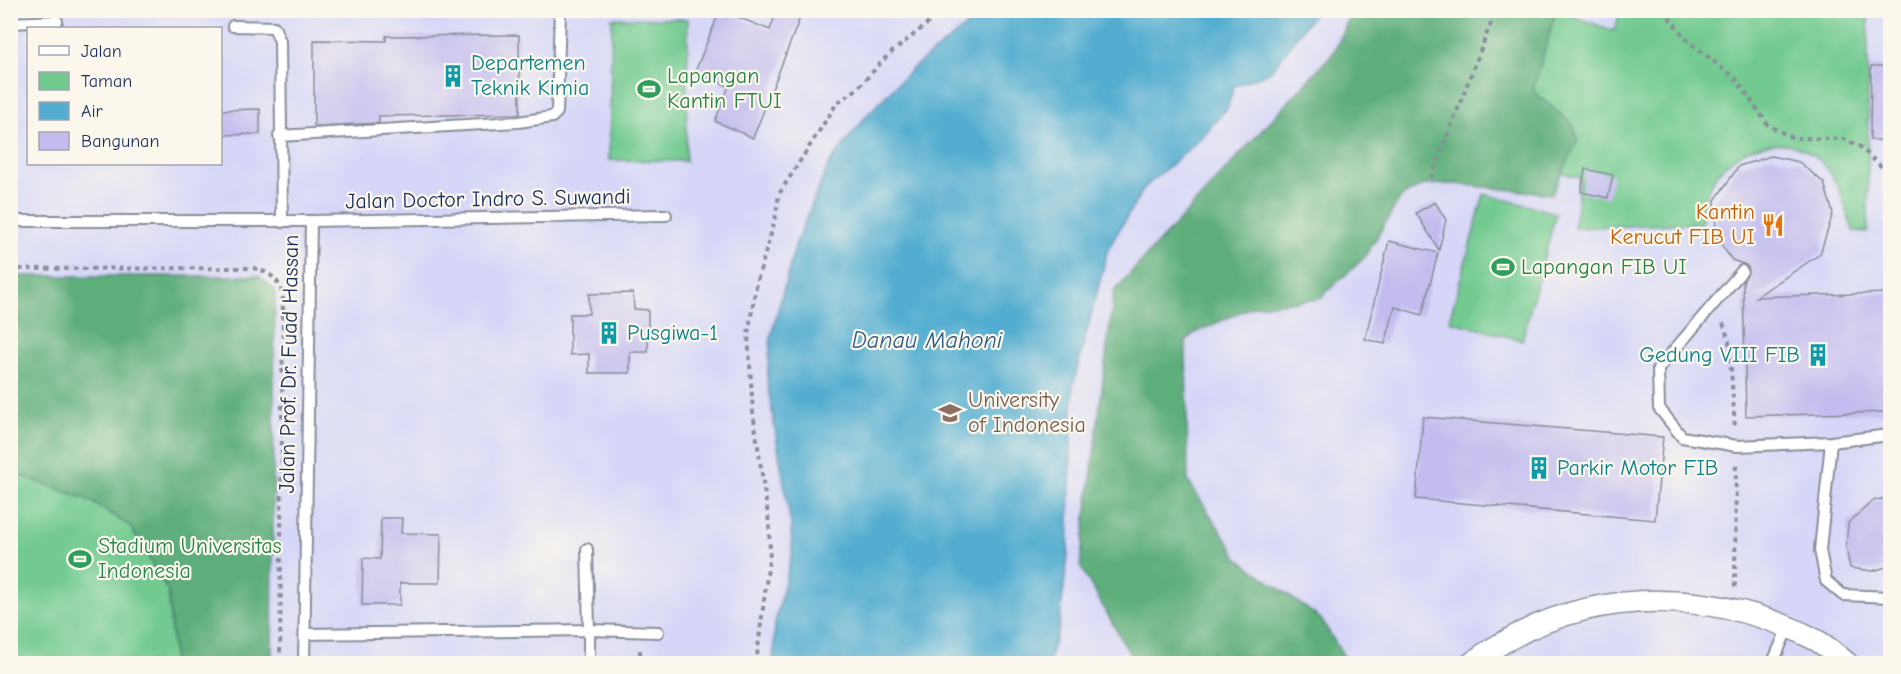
<svg xmlns="http://www.w3.org/2000/svg" width="1901" height="674" font-family="'Comic Neue',sans-serif">
<rect width="100%" height="100%" fill="#fbf7ec"/>
<filter id="ink" filterUnits="userSpaceOnUse"><feTurbulence type="fractalNoise" baseFrequency=".0167" numOctaves="2"/><feDisplacementMap in="SourceGraphic" scale="12" xChannelSelector="R" yChannelSelector="G"/><feConvolveMatrix kernelMatrix="1 2 1 2 8 2 1 2 1" color-interpolation-filters="sRGB"/></filter>
<filter id="wash" filterUnits="userSpaceOnUse"><feTurbulence type="fractalNoise" baseFrequency=".008" numOctaves="4" result="noise"/><feDisplacementMap in="SourceGraphic" scale="24" xChannelSelector="R" yChannelSelector="G"/><feGaussianBlur stdDeviation="1.35" result="paint"/><feColorMatrix in="noise" values="0 0 0 0 0 0 0 0 0 0 0 0 0 0 0 0 0 1.4 0 .05"/><feComposite in="paint" operator="in"/></filter>
<g filter="url(#wash)">
<rect width="100%" height="100%" fill="#f4ecd7"/>
<!-- built -->
<path fill="#d6d7f8" fill-rule="evenodd" d="M 11,11 L 1890,11 L 1890,663 L 11,663 ZM 28,28 L 220,28 L 220,164 L 28,164 Z"/>
<!-- green -->
<path fill="#72ca90" stroke="#467c77" stroke-width="1.5" d="M 1423,11 L 1559,11 L 1614,31 L 1621,11 L 1868,11 L 1868,232 L 1853,231 C 1844,204 1838,173 1813,155 C 1764,121 1698,168 1702,223 L 1574,228 L 1580,178 L 1471,145 Z
M 612,18 L 688,19 L 686,161 L 609,160 Z
M 1484,194 L 1556,213 L 1522,340 L 1449,321 Z
M 11,472 L 89,500 L 130,526 L 168,591 L 174,663 L 11,664 Z"/>
<!-- forest -->
<path fill="#5dae7a" stroke="#3c6e6c" stroke-width="1.5" d="M 1352,11 L 1556,11 L 1533,91 L 1573,125 L 1578,140 L 1552,194 L 1454,184 L 1424,185 L 1401,197 L 1365,257 L 1319,299 L 1253,306 L 1193,334 L 1186,342 L 1188,481 L 1239,559 L 1321,619 L 1348,663 L 1135,663 L 1080,566 L 1114,291 L 1334,52 Z
M 11,276 L 259,276 L 275,290 L 272,663 L 174,663 L 168,591 L 130,526 L 89,500 L 11,472 Z"/>
<!-- water -->
<path fill="#52add0" stroke="#366e97" stroke-width="1.5" d="M 987,10 L 1316,11 L 1270,72 L 1234,86 L 1228,107 L 1200,139 L 1144,188 L 1108,249 L 1073,386 L 1068,555 L 1059,628 L 1048,663 L 773,663 L 775,622 L 792,554 L 791,526 L 767,381 L 771,336 L 796,243 L 829,164 L 867,115 L 914,67 Z"/>
<g id="blocks">
<!-- building -->
<path fill="#c3bdef" d="M 720,10 L 770,30 L 777,10 L 803,10 L 753,138 L 715,121 L 729,86 L 695,72 Z
M 519,35 L 520,114 L 379,116 L 379,123 L 314,126 L 314,40 L 386,41 L 386,36 Z
M 1871,66 L 1890,66 L 1890,140 L 1870,140 Z
M 260,109 L 260,134 L 220,135 L 220,110 Z
M 1771,156 L 1799,162 L 1824,183 L 1833,213 L 1820,254 L 1756,297 L 1890,293 L 1890,412 L 1746,416 L 1743,282 L 1749,269 L 1746,265 L 1732,260 L 1716,237 L 1715,200 L 1739,166 Z
M 1585,169 L 1613,175 L 1608,198 L 1581,192 Z
M 1435,202 L 1446,220 L 1439,250 L 1416,213 Z
M 1389,241 L 1438,253 L 1422,315 L 1395,307 L 1385,344 L 1365,339 Z
M 633,293 L 634,309 L 648,310 L 648,352 L 630,352 L 630,373 L 589,373 L 589,354 L 570,355 L 570,314 L 589,314 L 589,294 Z
M 1423,417 L 1663,437 L 1655,520 L 1416,499 Z
M 1890,497 L 1890,566 L 1873,571 L 1850,568 L 1846,548 L 1848,523 L 1873,501 Z
M 381,518 L 402,518 L 401,533 L 441,534 L 440,583 L 400,583 L 400,605 L 362,605 L 363,558 L 380,559 Z"/>
</g>
</g>
<g filter="url(#ink)">
<use href="#blocks" fill-opacity="0" stroke="#888e9a" stroke-width="1.5"/>
<g fill="none" stroke-linecap="round" stroke-linejoin="round">
<!-- service casing -->
<g stroke="#888e9a" stroke-width="14">
<path id="service" d="M 10,23 L 57,21
M 233,26 L 274,27 L 280,41 L 282,222
M 279,136 L 518,122 L 552,117 L 557,112 L 560,10
M 10,221 L 311,221 L 304,664
M 311,221 L 666,215
M 1742,271 L 1658,369 L 1659,408 L 1682,437 L 1737,446 L 1831,442 L 1890,435
M 1831,442 L 1820,550 L 1826,581 L 1843,595 L 1890,597
M 305,634 L 589,630 L 587,549
M 1774,660 L 1788,627
M 589,664 L 589,630 L 658,632"/>
</g>
<!-- minor casing -->
<g stroke="#888e9a" stroke-width="24">
<path id="minor" d="M 1471,664 C 1482,654 1494,648 1506,641 C 1599,587 1719,590 1814,639 C 1826,645 1837,655 1848,664"/>
</g>
<!-- path -->
<path stroke="#888e9a" stroke-width="4" stroke-dasharray="4.5 4.5" stroke-linecap="butt" d="M 1663,10 L 1688,41 L 1736,79 L 1768,125 L 1793,138 L 1844,139 L 1859,146 L 1887,172
M 1431,178 L 1496,10
M 10,269 L 253,268 C 270,272 278,278 283,295 L 280,664
M 1887,277 L 1890,279
M 1723,323 L 1729,341 L 1735,428
M 1735,587 L 1736,462
M 640,650 L 640,664
M 756,664 L 770,552 L 769,523 L 753,412 L 748,334 L 757,281 L 775,220 L 779,194 L 837,103 L 857,89 L 888,55 L 945,10"/>
<!-- service -->
<use href="#service" stroke="#fff" stroke-width="10"/>
<!-- minor -->
<use href="#minor" stroke="#fff" stroke-width="21"/>
</g>
</g>
<!-- icons -->
<defs>
<g id="building-bare" transform="scale(1.8)"><path d="M-4-6H4V6H1V3H-1V6H-4ZM-2.5-4.3h1.7v1.8h-1.7ZM.8-4.3h1.7v1.8H.8ZM-2.5-1h1.7V.8h-1.7ZM.8-1h1.7V.8H.8Z" fill="#0f9aa8" stroke="#fbf7ec" stroke-width="2.5" paint-order="stroke"/></g>
<g id="stadium-bare" transform="scale(1.8)"><path d="M0-5a6.5 5 0 1 0 0 10a6.5 5 0 1 0 0-10ZM-3.5-1.8h7v3.6h-7Z" fill="#2e9e5b" stroke="#fbf7ec" stroke-width="2.5" paint-order="stroke"/></g>
<g id="restaurant-bare" transform="scale(1.8)"><path d="M-5-6h1v4h1v-4h1v4h1v-4h1v5L-1.5 .5V6h-2V.5L-5-1ZM5-6V6H3V1.5H1.5Q1.5-4 5-6Z" fill="#e8710a" stroke="#fbf7ec" stroke-width="2.5" paint-order="stroke"/></g>
<g id="university-bare" transform="scale(1.8)"><path d="M0-5L7-2L0 1L-7-2ZM-4 1L0 2.5L4 1V4Q0 6-4 4Z" fill="#8d6e63" stroke="#fbf7ec" stroke-width="2.5" paint-order="stroke"/></g>
</defs>
<g fill-rule="evenodd">
<use href="#building-bare" x="453" y="76"/>
<use href="#stadium-bare" x="649" y="89"/>
<use href="#restaurant-bare" x="1773" y="225"/>
<use href="#stadium-bare" x="1503" y="267"/>
<use href="#building-bare" x="609" y="333"/>
<use href="#building-bare" x="1818" y="355"/>
<use href="#university-bare" x="950" y="413"/>
<use href="#building-bare" x="1539" y="468"/>
<use href="#stadium-bare" x="80" y="559"/>
</g>
<g text-anchor="middle" dominant-baseline="central" stroke-width="4.5" stroke-linejoin="round" paint-order="stroke">
<!-- culture labels -->
<g font-size="22" fill="#0d838f" stroke="#fbf7ec" text-anchor="start">
<text x="471" y="63">Departemen<tspan x="471" dy="25">Teknik Kimia</tspan></text>
<text x="627" y="333">Pusgiwa-1</text>
<text x="1800" y="355" text-anchor="end">Gedung VIII FIB</text>
<text x="1557" y="468">Parkir Motor FIB</text>
</g>
<!-- leisure labels -->
<g font-size="22" fill="#27864d" stroke="#fbf7ec" text-anchor="start">
<text x="667" y="76">Lapangan<tspan x="667" dy="25">Kantin FTUI</tspan></text>
<text x="1521" y="267">Lapangan FIB UI</text>
<text x="98" y="546">Stadium Universitas<tspan x="98" dy="25">Indonesia</tspan></text>
</g>
<!-- street labels -->
<g font-size="22" fill="#1b2f5e" stroke="#fbf7ec">
<text transform="translate(488 199) rotate(-1)">Jalan Doctor Indro S. Suwandi</text>
<text transform="translate(289 364) rotate(-89)">Jalan Prof. Dr. Fuad Hassan</text>
</g>
<!-- food labels -->
<g font-size="22" fill="#c56008" stroke="#fbf7ec" text-anchor="end">
<text x="1755" y="212">Kantin<tspan x="1755" dy="25">Kerucut FIB UI</tspan></text>
</g>
<!-- education labels -->
<g font-size="22" fill="#785e54" stroke="#fbf7ec" text-anchor="start">
<text x="968" y="400">University<tspan x="968" dy="25">of Indonesia</tspan></text>
</g>
<!-- water labels -->
<g font-size="24" font-style="italic" fill="#2e5b86" stroke="#fbf7ec">
<text x="927" y="340">Danau Mahoni</text>
</g>
</g>
<!-- margin -->
<rect width="1901" height="674" fill="none" stroke="#fbf7ec" stroke-width="36"/>
<!-- legend -->
<rect x="27" y="27" width="195" height="138" fill="#fbf7ec" stroke="#a1a7b3" stroke-width="1.5"/>
<rect x="39" y="46" width="30" height="9" fill="#ffffff" stroke="#a1a7b3" stroke-width="1.5"/>
<text x="81" y="57" font-size="18" fill="#1b2f5e">Jalan</text>
<rect x="39" y="72" width="30" height="18" fill="#72ca90" stroke="#a1a7b3" stroke-width="1.5"/>
<text x="81" y="87" font-size="18" fill="#1b2f5e">Taman</text>
<rect x="39" y="102" width="30" height="18" fill="#52add0" stroke="#a1a7b3" stroke-width="1.5"/>
<text x="81" y="117" font-size="18" fill="#1b2f5e">Air</text>
<rect x="39" y="132" width="30" height="18" fill="#c3bdef" stroke="#a1a7b3" stroke-width="1.5"/>
<text x="81" y="147" font-size="18" fill="#1b2f5e">Bangunan</text>
</svg>
